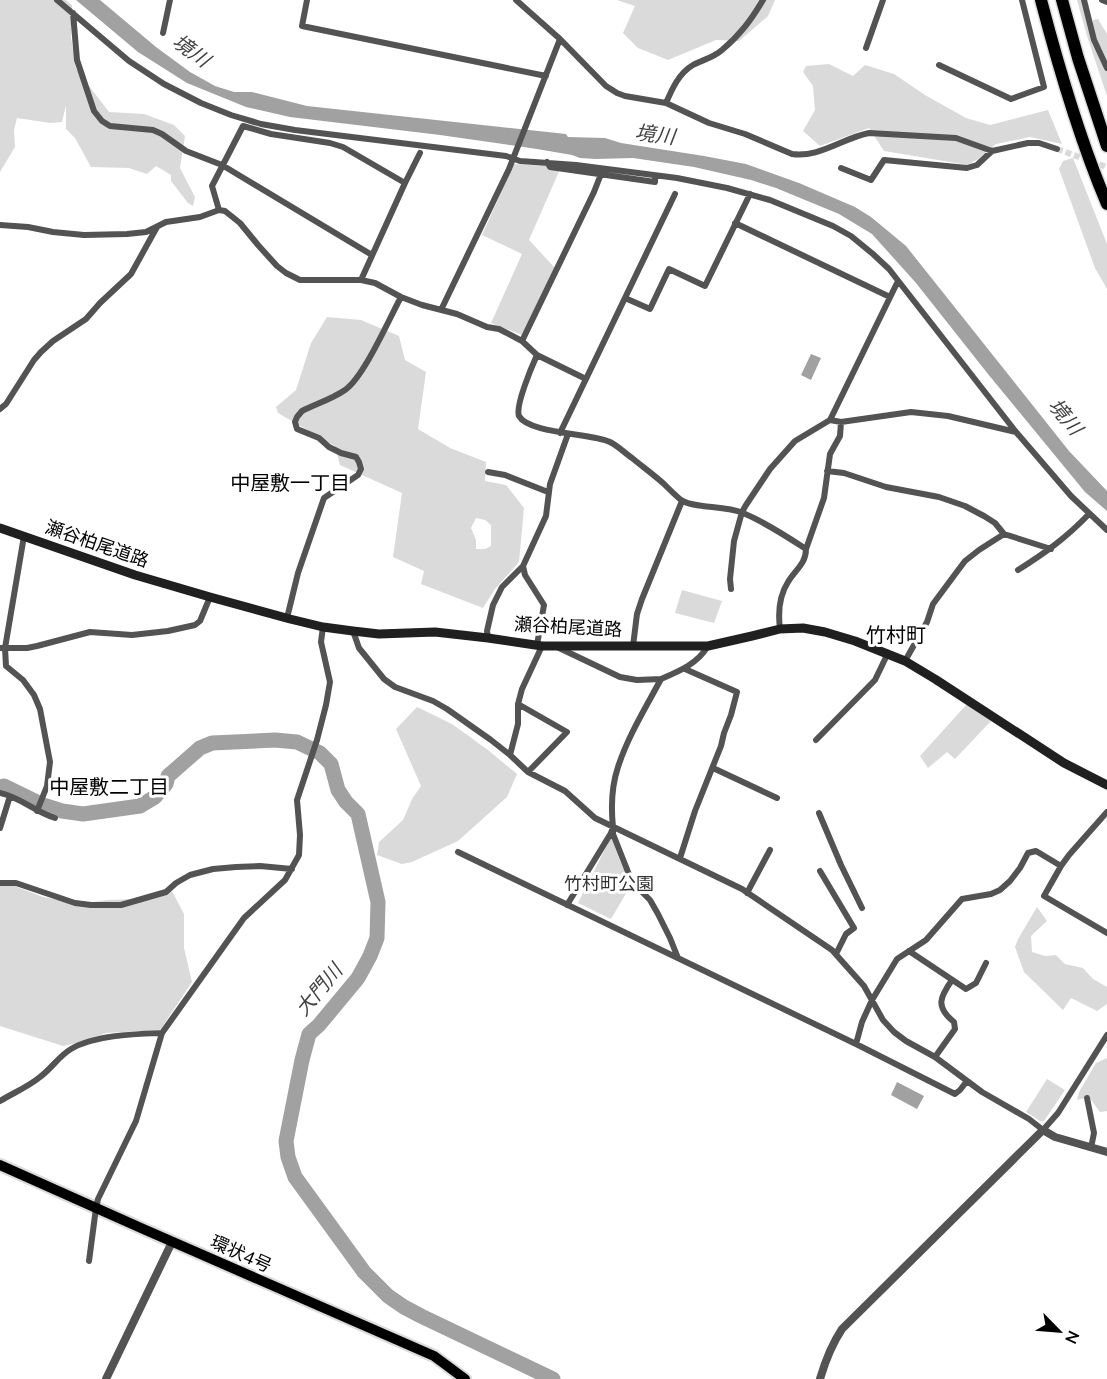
<svg xmlns="http://www.w3.org/2000/svg" width="1107" height="1379" font-family="'Nunito Sans','Noto Sans JP',sans-serif">
<rect width="100%" height="100%" fill="#fff"/>
<!-- green -->
<path fill="#dadada" fill-rule="evenodd" d="M 0,0 L 66,0 L 72,5 L 71,37 L 76,69 L 109,112 L 144,114 L 174,125 L 185,136 L 180,168 L 195,197 L 193,206 L 188,203 L 171,181 L 171,175 L 156,166 L 147,174 L 129,168 L 91,167 L 75,138 L 66,129 L 66,105 L 62,122 L 50,123 L 17,118 L 14,130 L 15,147 L 0,172 Z
M 617,0 L 775,0 L 768,16 L 739,41 L 716,40 L 668,60 L 638,48 L 623,33 L 635,6 Z
M 1077,0 L 1083,0 L 1092,44 L 1107,71 L 1107,96 L 1087,36 Z
M 1098,19 L 1107,34 L 1107,62 L 1094,40 L 1093,20 Z
M 829,64 L 853,76 L 865,65 L 894,74 L 925,95 L 966,118 L 990,125 L 1048,110 L 1062,144 L 1030,137 L 996,144 L 978,159 L 968,165 L 884,151 L 869,128 L 820,146 L 803,131 L 815,110 L 813,86 L 803,72 L 806,66 Z
M 1073,158 L 1107,244 L 1107,289 L 1095,268 L 1059,169 L 1063,161 Z
M 514,164 L 561,167 L 529,240 L 555,268 L 522,335 L 491,323 L 522,254 L 482,235 Z
M 327,317 L 361,320 L 399,336 L 405,360 L 426,372 L 418,429 L 450,448 L 486,462 L 485,481 L 506,485 L 524,508 L 519,562 L 495,589 L 483,608 L 421,584 L 424,571 L 393,557 L 402,493 L 340,465 L 335,446 L 278,413 L 276,407 L 296,390 L 311,343 ZM 476,518 L 485,520 L 491,525 L 491,546 L 485,549 L 476,549 L 476,540 L 471,528 Z
M 682,590 L 722,601 L 714,623 L 675,613 Z
M 967,704 L 991,721 L 955,759 L 947,752 L 928,768 L 920,756 Z
M 417,707 L 452,724 L 488,750 L 517,774 L 507,797 L 458,841 L 412,862 L 402,864 L 377,855 L 379,842 L 403,820 L 412,799 L 421,786 L 396,729 Z
M 611,837 L 620,861 L 631,885 L 611,919 L 578,903 Z
M 0,881 L 2,881 L 43,897 L 79,904 L 108,900 L 133,899 L 172,891 L 184,914 L 184,948 L 192,982 L 160,1030 L 106,1033 L 82,1042 L 63,1046 L 0,1026 Z
M 1037,907 L 1047,921 L 1031,936 L 1032,952 L 1045,956 L 1056,955 L 1065,964 L 1083,968 L 1093,979 L 1107,987 L 1107,1004 L 1097,1011 L 1071,998 L 1063,1010 L 1024,972 L 1015,947 L 1018,939 Z
M 1107,1058 L 1107,1111 L 1100,1112 L 1089,1097 L 1077,1100 L 1079,1092 L 1096,1063 Z
M 1047,1079 L 1065,1090 L 1044,1121 L 1040,1121 L 1026,1112 Z"/>
<!-- water -->
<path fill="#a1a1a1" d="M 76,0 L 100,0 L 156,47 L 190,72 L 215,86 L 234,92 L 252,92 L 307,106 L 566,134 L 568,137 L 605,138 L 621,143 L 704,156 L 746,164 L 799,183 L 855,207 L 871,217 L 906,246 L 1069,451 L 1107,491 L 1107,511 L 1085,492 L 988,374 L 916,283 L 872,234 L 839,214 L 776,188 L 751,180 L 694,167 L 633,158 L 596,159 L 580,158 L 572,155 L 537,149 L 440,135 L 290,117 L 246,107 L 187,83 L 138,52 Z
M 811,354 L 821,358 L 811,380 L 801,375 Z
M 897,1082 L 924,1096 L 917,1109 L 891,1095 Z"/>
<g fill="none" stroke-linecap="round" stroke-linejoin="round">
<!-- river -->
<path stroke="#a1a1a1" stroke-width="15" d="M 0,787 L 4,786 L 43,805 L 62,811 L 83,814 L 140,806 L 155,797 L 166,784 L 168,776 L 200,748 L 212,743 L 275,740 L 297,742 L 320,753 L 331,764 L 338,790 L 346,802 L 358,814 L 378,902 L 377,938 L 370,956 L 358,978 L 319,1025 L 309,1034 L 302,1060 L 286,1141 L 288,1157 L 295,1177 L 364,1272 L 388,1296 L 404,1307 L 421,1316 L 553,1379"/>
<!-- minor-tunnel -->
<path stroke="#d9d9d9" stroke-width="6" stroke-dasharray="6 3" stroke-linecap="butt" d="M 1057,149 L 1107,167"/>
<!-- primary casing -->
<g stroke="#dbdbdb" stroke-width="14">
<path id="primary" d="M 0,1165 L 141,1228 L 434,1356 L 465,1379"/>
</g>
<!-- motorway casing -->
<g stroke="#dbdbdb" stroke-width="15">
<path id="motorway" d="M 1041,0 C 1059,69 1079,138 1107,204
M 1062,0 L 1078,58 L 1107,146"/>
</g>
<!-- minor -->
<path stroke="#535353" stroke-width="6" d="M 57,0 L 129,61 L 164,84 L 201,103 L 231,115 L 261,124 L 295,130 L 506,156 L 520,161 L 576,165 L 677,178 L 727,188 L 770,200 L 833,226 L 851,236 L 873,254 L 889,269 L 1016,432 L 1071,496 L 1107,530
M 307,0 L 302,26 L 546,76
M 516,0 L 560,39 L 606,86 L 617,93 L 625,96 L 666,103 L 709,123 L 745,134 L 792,154 C 819,158 843,138 869,133 L 956,138 L 992,151 L 1028,143 L 1039,143 L 1057,149
M 1084,0 L 1094,40 L 1107,68
M 1102,0 L 1107,2
M 73,13 L 77,60 L 94,111 L 102,121 L 110,126 L 153,130 L 162,134 L 186,151 L 222,165 L 372,255
M 163,33 L 170,0
M 866,48 L 883,0
M 939,65 L 1011,99 L 1044,87 L 1022,0
M 666,103 C 672,89 679,73 693,65 C 702,60 713,58 722,50 C 740,35 751,20 763,0
M 547,162 L 550,167 L 655,182 L 655,176
M 841,168 L 871,180 L 884,160 L 967,168 L 977,165 L 992,151
M 219,210 L 212,186 L 243,126 L 271,134 L 330,143 L 343,147 L 405,183
M 735,223 L 890,297
M 0,225 L 28,227 L 53,232 L 84,235 L 127,234 L 146,232 L 166,222 L 200,217 L 219,210 L 225,211 L 240,223 L 258,245 L 277,266 L 286,273 L 300,280 L 361,280 L 375,283 L 401,297 L 422,305 L 457,314 L 487,327 L 499,329 L 522,341 L 537,355 L 586,379
M 361,280 L 405,183 L 420,153
M 625,298 L 650,309 L 669,269 L 705,286 L 750,194
M 441,310 L 509,169 L 560,39
M 522,341 L 594,192 L 601,174
M 537,355 C 532,366 515,406 519,416 C 529,434 592,433 610,442 C 618,446 625,453 632,458 C 643,467 654,475 664,484 C 669,489 675,495 681,500 C 694,509 725,505 743,513 C 765,522 786,536 806,549
M 0,409 L 6,404 L 34,360 L 41,352 L 53,341 L 86,319 L 100,303 L 131,274 L 157,227
M 830,420 L 898,281
M 560,433 L 675,194
M 827,471 L 844,473 L 886,487 L 939,497 L 965,506 L 984,516 L 995,523 L 1004,534 L 1051,549
M 488,472 L 505,475 L 548,492
M 24,536 L 5,648 L 6,666 L 23,680 L 34,695 L 40,709 L 50,762 L 47,786 L 37,811
M 523,566 L 525,575 L 544,605 L 537,645
M 1018,570 C 1045,553 1066,538 1089,514
M 731,589 L 730,579 L 734,541 L 742,512 L 746,505 L 770,469 L 795,441 L 830,420 L 841,422 L 911,412 L 948,416 L 1016,432
M 287,618 L 298,573 L 324,498 L 358,475 L 361,469 L 359,462 L 356,457 L 341,453 L 329,447 L 319,438 L 297,429 L 295,422 L 297,417 L 302,411 C 316,404 332,399 345,390 C 364,377 389,319 401,297
M 780,629 C 778,613 779,596 788,582 C 795,570 806,564 806,549 L 824,498 L 830,454 L 840,436 L 841,422
M 353,631 L 359,648 L 384,679 L 395,687 L 433,701 L 447,709 L 491,740 L 510,755 L 528,772 L 565,791 L 595,818 L 742,889 L 832,950 L 864,986 L 883,1020 L 894,1032 L 906,1041 L 935,1057 L 982,1092 L 1029,1119 L 1043,1130 L 1058,1113 L 1107,1035
M 488,638 L 487,631 L 493,605 L 502,587 L 523,566 L 546,516 L 550,484 L 568,434
M 633,646 L 637,614 L 642,599 L 682,501
M 557,647 L 620,677 L 637,680 L 661,679
M 0,648 L 27,648 L 37,646 L 90,632 L 132,635 L 168,631 L 195,625 L 200,621 L 210,597
M 905,661 L 927,622 L 933,604 L 956,573 L 965,561 L 979,550 L 1004,534
M 518,704 L 567,732 L 528,772
M 816,740 L 875,680 L 888,653
M 510,755 L 518,724 L 518,704 L 522,689 L 542,646
M 713,768 L 777,798
M 0,793 C 20,797 35,812 55,818
M 819,813 L 841,865 L 862,908
M 0,828 L 10,796
M 613,829 L 613,834 L 632,882 L 650,900 L 658,914 L 670,938 L 678,958
M 458,852 L 856,1044 L 955,1094 L 960,1090 L 967,1081
M 680,858 L 695,811 L 721,746 L 724,733 L 731,715 L 737,692 L 685,669
M 1061,866 L 1044,896 L 1107,933
M 820,871 L 854,928 L 846,934 L 836,954
M 0,883 L 16,883 L 75,903 L 91,905 L 121,905 L 166,892 L 176,883 L 190,875 L 213,869 L 236,867 L 260,866 L 292,869
M 747,893 L 770,850
M 567,905 L 611,833 L 613,827 C 611,808 612,785 618,767 C 628,736 646,707 661,679 C 680,671 697,664 708,646
M 909,951 L 966,989 L 976,983 L 986,963
M 856,1044 L 862,1022 L 872,1000 L 897,959 L 926,940 L 962,899 L 991,894 L 1000,890 L 1010,881 L 1020,868 L 1028,853 L 1036,851 L 1061,866 L 1069,855 L 1107,812
M 935,1057 L 955,1029 L 954,1022 C 935,1007 940,997 952,980
M 1087,1098 L 1094,1133 L 1091,1148
M 0,1101 C 13,1093 28,1087 40,1077 C 51,1069 59,1056 71,1049 C 94,1035 136,1034 162,1033
M 89,1261 L 96,1208 L 98,1199 L 136,1121 L 162,1033 L 244,918 L 285,880 L 299,855 L 300,835 L 297,800 L 317,740 L 326,705 L 330,682 L 321,642 L 323,627"/>
<!-- tertiary -->
<path stroke="#535353" stroke-width="8" d="M 106,1379 L 172,1242
M 820,1379 C 825,1362 832,1344 842,1329 L 1043,1130 L 1055,1137 L 1107,1152"/>
<!-- secondary -->
<path stroke="#202020" stroke-width="9" d="M 0,528 L 135,575 L 210,597 L 290,619 L 323,627 L 353,631 L 379,634 L 435,632 L 488,638 L 542,646 L 708,646 L 752,636 L 780,629 L 803,628 L 825,632 L 855,641 L 905,661 L 935,679 L 1064,763 L 1107,785"/>
<!-- primary -->
<use href="#primary" stroke="#000" stroke-width="10"/>
<!-- motorway -->
<use href="#motorway" stroke="#000" stroke-width="12"/>
</g>
<g text-anchor="middle" dominant-baseline="central" stroke-width="6" stroke-linejoin="round" paint-order="stroke">
<!-- street labels -->
<g font-size="18" fill="#000" stroke="#fff">
<text transform="translate(97 544) rotate(19)">瀬谷柏尾道路</text>
<text transform="translate(568 627) rotate(3)">瀬谷柏尾道路</text>
<text transform="translate(241 1254) rotate(24)">環状4号</text>
</g>
<!-- park labels -->
<g font-size="18" fill="#313131" stroke="#fff">
<text x="609" y="884">竹村町公園</text>
</g>
<!-- water labels -->
<g font-size="20" font-style="italic" fill="#424242" stroke="#fff">
<text transform="translate(191 51) rotate(36)">境川</text>
<text transform="translate(655 135) rotate(7)">境川</text>
<text transform="translate(1065 417) rotate(50)">境川</text>
<text transform="translate(319 990) rotate(-50)">大門川</text>
</g>
<!-- neighbourhood labels -->
<g font-size="20" fill="#000" stroke="#fff">
<text x="290" y="483">中屋敷一丁目</text>
<text x="896" y="635">竹村町</text>
<text x="109" y="787">中屋敷二丁目</text>
</g>
</g>
<!-- north arrow -->
<g transform="translate(1059 1331) rotate(115)" stroke="#ffffff" stroke-width="4.5" paint-order="stroke">
<path d="M0-4.5L10 22L0 15L-10 22Z" fill="#000000"/>
<text y="-9" font-size="16" font-weight="bold" text-anchor="middle" fill="#000000">N</text>
</g>
</svg>
